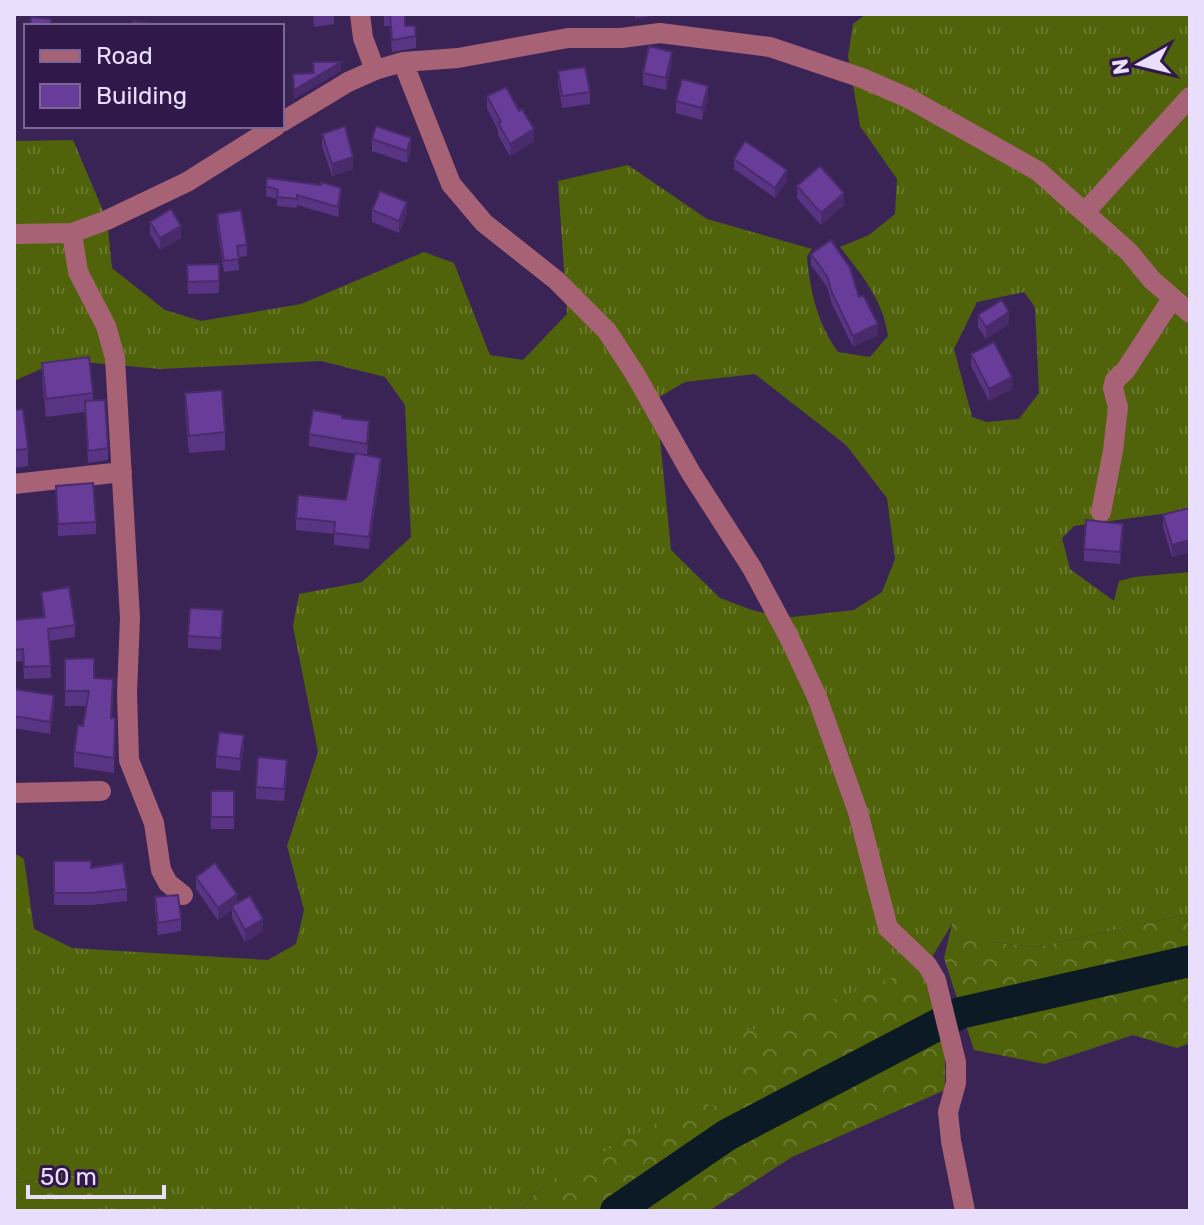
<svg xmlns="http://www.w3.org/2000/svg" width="1204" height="1225" font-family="Rubik,sans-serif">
<defs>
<pattern id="grass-tufts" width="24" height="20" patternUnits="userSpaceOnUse" patternTransform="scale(2)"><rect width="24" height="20" fill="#50630b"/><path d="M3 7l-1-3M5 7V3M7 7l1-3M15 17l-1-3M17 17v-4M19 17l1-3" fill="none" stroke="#69792f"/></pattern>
<pattern id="forest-crowns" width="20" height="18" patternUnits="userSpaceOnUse" patternTransform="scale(2)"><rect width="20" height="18" fill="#50630b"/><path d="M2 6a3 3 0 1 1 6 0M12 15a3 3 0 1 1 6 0" fill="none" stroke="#69792f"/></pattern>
</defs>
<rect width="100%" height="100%" fill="#3a2455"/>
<!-- grass -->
<path fill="url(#grass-tufts)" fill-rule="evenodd" d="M 866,14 L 1190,14 L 1190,510 L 1074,526 L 1062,538 L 1070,569 L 1114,601 L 1119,581 L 1134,577 L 1190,572 L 1190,914 L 1037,947 L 990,942 L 952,924 L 927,965 L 741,1111 L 546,1183 L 518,1211 L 92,1211 L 92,1173 L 14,1183 L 14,853 L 24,859 L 34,929 L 72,948 L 268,960 L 296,944 L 304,910 L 287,846 L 318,752 L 293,626 L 299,594 L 362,582 L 411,537 L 405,405 L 385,377 L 321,361 L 160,369 L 61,360 L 14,381 L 14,141 L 73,140 L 107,220 L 112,268 L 165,310 L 201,321 L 301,304 L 424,252 L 454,263 L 490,355 L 523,360 L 567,314 L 558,181 L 628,165 L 707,219 L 812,249 L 807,256 C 810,292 817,322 838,352 L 870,357 L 888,336 C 883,300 862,275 840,247 L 869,235 L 895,214 L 897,179 L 860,126 L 848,56 L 853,24 ZM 1024,292 L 1035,307 L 1039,393 L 1019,419 L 987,422 L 972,417 L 954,349 L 977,302 ZM 755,374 L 846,445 L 887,498 L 895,559 L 882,592 L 854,610 L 784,618 L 752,610 L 720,598 L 671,550 L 656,399 L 685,382 Z"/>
<!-- forest -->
<path fill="url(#forest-crowns)" d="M 1190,914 L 1190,1043 L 1177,1048 L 1133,1035 L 1045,1064 L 974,1050 L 944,958 L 952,924 L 977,920 L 990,942 L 1037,947 Z
M 927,965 L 945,1034 L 945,1090 L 792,1157 L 709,1211 L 518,1211 L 546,1183 L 696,1102 L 741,1111 L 742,1033 Z
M 93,1173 L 92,1211 L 14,1211 L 14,1183 Z"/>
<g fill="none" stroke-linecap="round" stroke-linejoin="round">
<!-- river -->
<path stroke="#0c1a25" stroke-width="32" d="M 616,1211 L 727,1135 L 960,1013 L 1190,961"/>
<!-- minor -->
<path stroke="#a86275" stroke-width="20" d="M 360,14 L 363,38 L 375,70
M 403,62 L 451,184 L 484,223 L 556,280 L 607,331 L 635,374 L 691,473 L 752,568 L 790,639 L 817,697 L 858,812 L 888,928 L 927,965 L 936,980 L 956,1062 L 956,1083 L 948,1112 L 951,1141 L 965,1211
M 282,122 L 348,82 L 375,70 L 403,62 L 458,58 L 568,38 L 621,38 L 660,33 L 770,47 L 862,78 L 908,98 L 1038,171 L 1129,252 L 1152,280 L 1190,313
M 1085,212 L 1190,97
M 72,233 L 78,272 L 106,326 L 115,358 L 130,618 L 127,693 L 129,760 L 154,823 L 161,870 L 168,883 L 183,895
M 14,234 L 72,233 L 107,220 L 187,182 L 276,126
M 14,484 L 122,472
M 1101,512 L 1113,451 L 1118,407 L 1113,388 L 1115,380 L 1125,371 L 1172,299
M 14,793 L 101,791"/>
</g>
<!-- wall -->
<path fill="#593484" d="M 313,14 L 334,14 L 334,24 L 314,27 Z
M 384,14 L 406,14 L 405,26 L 416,36 L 416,48 L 392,52 L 390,26 L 384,26 Z
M 635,14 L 651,14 L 651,16 L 635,18 Z
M 672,64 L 666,90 L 643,85 L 643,73 Z
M 558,71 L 590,92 L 590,104 L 562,108 L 558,83 Z
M 487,96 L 534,141 L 510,156 L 498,135 L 498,130 L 487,108 Z
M 708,98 L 702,120 L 676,113 L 676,101 Z
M 322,134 L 353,169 L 332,176 L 322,146 Z
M 372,139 L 411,150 L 407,163 L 372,151 Z
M 734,159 L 787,180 L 775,198 L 734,169 Z
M 266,186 L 341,197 L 338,217 L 297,205 L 297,208 L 277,206 L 277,199 L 266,196 Z
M 797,186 L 844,205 L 821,225 L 797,198 Z
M 372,210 L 407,214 L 399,233 L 372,222 Z
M 217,214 L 247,245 L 247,256 L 238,257 L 239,270 L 224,272 L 217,226 Z
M 150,222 L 181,238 L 160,250 L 150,234 Z
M 811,254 L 859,297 L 878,335 L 853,347 L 832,304 L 827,287 L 811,265 Z
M 219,264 L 219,293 L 188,294 L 187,265 Z
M 978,315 L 1009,324 L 986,339 L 978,327 Z
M 971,354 L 1012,389 L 989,401 L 971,366 Z
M 42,363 L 93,393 L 93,400 L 108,448 L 108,460 L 88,463 L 85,412 L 46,417 L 42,381 Z
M 185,393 L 225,432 L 225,450 L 189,453 L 185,411 Z
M 14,410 L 28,449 L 28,466 L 14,468 Z
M 342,418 L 369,433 L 367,455 L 381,470 L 369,549 L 334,545 L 334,534 L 296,530 L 296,518 L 346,500 L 355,454 L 309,446 L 309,434 Z
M 56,486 L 96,522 L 96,534 L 58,536 Z
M 1190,514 L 1190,552 L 1172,557 L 1163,527 L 1163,515 Z
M 1123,536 L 1120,564 L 1084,561 L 1084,549 Z
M 41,592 L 75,625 L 75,637 L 49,641 L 51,678 L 24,679 L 23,661 L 14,662 L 14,620 L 43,617 Z
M 223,622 L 221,650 L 188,648 L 188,636 Z
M 65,659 L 94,678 L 113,694 L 112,718 L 115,733 L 114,773 L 74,767 L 74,752 L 83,726 L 86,706 L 65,706 Z
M 14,692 L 54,707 L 50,734 L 14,728 Z
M 244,747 L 240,771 L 216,768 L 216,756 Z
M 287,772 L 284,801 L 256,799 L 256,787 Z
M 211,791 L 234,791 L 234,829 L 211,829 Z
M 54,861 L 91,868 L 127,889 L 127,901 L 92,905 L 54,905 Z
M 196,877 L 237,903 L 263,931 L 245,942 L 232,918 L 232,910 L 218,920 L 196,889 Z
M 155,897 L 181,919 L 181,931 L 158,935 L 155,909 Z"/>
<!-- shaded-wall -->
<path fill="#492b6b" d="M 672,52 L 672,64 L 666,90 L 666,78 Z
M 341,62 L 341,71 L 294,99 L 294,90 Z
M 708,86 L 708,98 L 702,120 L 702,108 Z
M 534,129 L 534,141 L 510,156 L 510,144 Z
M 411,138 L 411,150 L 407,163 L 407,151 Z
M 353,157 L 353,169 L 332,176 L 332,164 Z
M 787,170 L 787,180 L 775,198 L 775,188 Z
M 341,188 L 341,197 L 338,217 L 338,207 Z
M 844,193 L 844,205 L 821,225 L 821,213 Z
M 407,202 L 407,214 L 399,233 L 399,221 Z
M 181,226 L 181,238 L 160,250 L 160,238 Z
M 1009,312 L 1009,324 L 986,339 L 986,327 Z
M 878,324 L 878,335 L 853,347 L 853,336 Z
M 1012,377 L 1012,389 L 989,401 L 989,389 Z
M 381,458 L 381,470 L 369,549 L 369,537 Z
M 1123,524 L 1123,536 L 1120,564 L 1120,552 Z
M 1190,540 L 1190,552 L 1172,557 L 1172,545 Z
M 54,695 L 54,707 L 50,734 L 50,722 Z
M 244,735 L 244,747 L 240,771 L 240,759 Z
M 237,894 L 237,906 L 232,906 L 232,910 L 218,920 L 218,908 Z
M 263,919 L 263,931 L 245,942 L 245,930 Z"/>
<!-- building -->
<path fill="#683d99" stroke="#492b6b" stroke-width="2" d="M 384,14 L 405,14 L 405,26 L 415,26 L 416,36 L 392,40 L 390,14 Z
M 31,17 L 51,19 L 51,26 L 30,26 Z
M 133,21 L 167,26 L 132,26 Z
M 649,46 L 672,52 L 666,78 L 643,73 Z
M 313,62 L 341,62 L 294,90 L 293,74 L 314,73 Z
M 585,67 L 590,92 L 562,96 L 558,71 Z
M 682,79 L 708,86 L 702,108 L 676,101 Z
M 506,87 L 519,111 L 522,109 L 534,129 L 510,144 L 498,123 L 501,122 L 487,96 Z
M 345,126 L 353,157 L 332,164 L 322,134 Z
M 376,126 L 411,138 L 407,151 L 372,139 Z
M 745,141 L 787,170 L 775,188 L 734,159 Z
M 820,166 L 844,193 L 821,213 L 797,186 Z
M 267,178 L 321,185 L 321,182 L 341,188 L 338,207 L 297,195 L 297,199 L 277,197 L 278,190 L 266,186 Z
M 380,191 L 407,202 L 399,221 L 372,210 Z
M 171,209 L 181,226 L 160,238 L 150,222 Z
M 241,210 L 247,245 L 237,246 L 239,259 L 224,261 L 217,214 Z
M 831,240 L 850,268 L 859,297 L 863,295 L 878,324 L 853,336 L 832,293 L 827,276 L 811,254 Z
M 219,264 L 219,281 L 188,282 L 187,265 Z
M 1002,300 L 1009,312 L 986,327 L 978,315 Z
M 994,342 L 1012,377 L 989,389 L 971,354 Z
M 89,357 L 93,393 L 46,399 L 42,363 Z
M 222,390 L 225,432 L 189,436 L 185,393 Z
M 105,400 L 108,448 L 88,451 L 85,401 Z
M 23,409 L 28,449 L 14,450 L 14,410 Z
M 313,410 L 342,415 L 342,418 L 369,421 L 367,444 L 309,434 Z
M 355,453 L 381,458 L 369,537 L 334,533 L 335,522 L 296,518 L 298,495 L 346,500 Z
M 93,483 L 96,522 L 58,524 L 56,486 Z
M 1188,508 L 1190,514 L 1190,540 L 1172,545 L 1163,515 Z
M 1086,520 L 1123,524 L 1120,552 L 1084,549 Z
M 69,587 L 75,625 L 48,629 L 51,666 L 24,667 L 23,649 L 14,650 L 14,620 L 45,617 L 41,592 Z
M 190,608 L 223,610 L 221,638 L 188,636 Z
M 94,658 L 94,678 L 113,679 L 111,718 L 115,718 L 114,758 L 74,752 L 78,725 L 83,726 L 89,691 L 65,691 L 65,659 Z
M 14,689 L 54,695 L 50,722 L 14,716 Z
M 219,732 L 244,735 L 240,759 L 216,756 Z
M 258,757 L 287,760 L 284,789 L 256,787 Z
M 211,791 L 234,791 L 234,817 L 211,817 Z
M 54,861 L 91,861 L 91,868 L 123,863 L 127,889 L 92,893 L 54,893 Z
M 215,863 L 237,894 L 218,908 L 196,877 Z
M 178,895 L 181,919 L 158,923 L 155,897 Z
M 250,896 L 263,919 L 245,930 L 232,906 Z"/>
<!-- border -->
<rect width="1204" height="1225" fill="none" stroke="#eadefd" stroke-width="32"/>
<!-- legend -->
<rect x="24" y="24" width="260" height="104" fill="#30194a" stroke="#7a6892" stroke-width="2"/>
<rect x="40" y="50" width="40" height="12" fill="#a86275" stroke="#7a6892" stroke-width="2"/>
<text x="96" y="64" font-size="24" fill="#eadefd">Road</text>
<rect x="40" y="84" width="40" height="24" fill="#683d99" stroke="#7a6892" stroke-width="2"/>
<text x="96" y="104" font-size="24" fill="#eadefd">Building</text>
<!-- north arrow -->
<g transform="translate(1140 64) rotate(262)" stroke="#30194a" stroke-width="6" paint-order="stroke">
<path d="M0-6L14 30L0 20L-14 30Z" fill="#eadefd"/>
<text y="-12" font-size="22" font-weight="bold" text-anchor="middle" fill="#eadefd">N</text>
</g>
<!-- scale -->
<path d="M28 1185v12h136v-12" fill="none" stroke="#eadefd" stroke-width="4"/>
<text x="40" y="1185" font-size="24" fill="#eadefd" stroke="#30194a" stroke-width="6" paint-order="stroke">50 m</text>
</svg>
